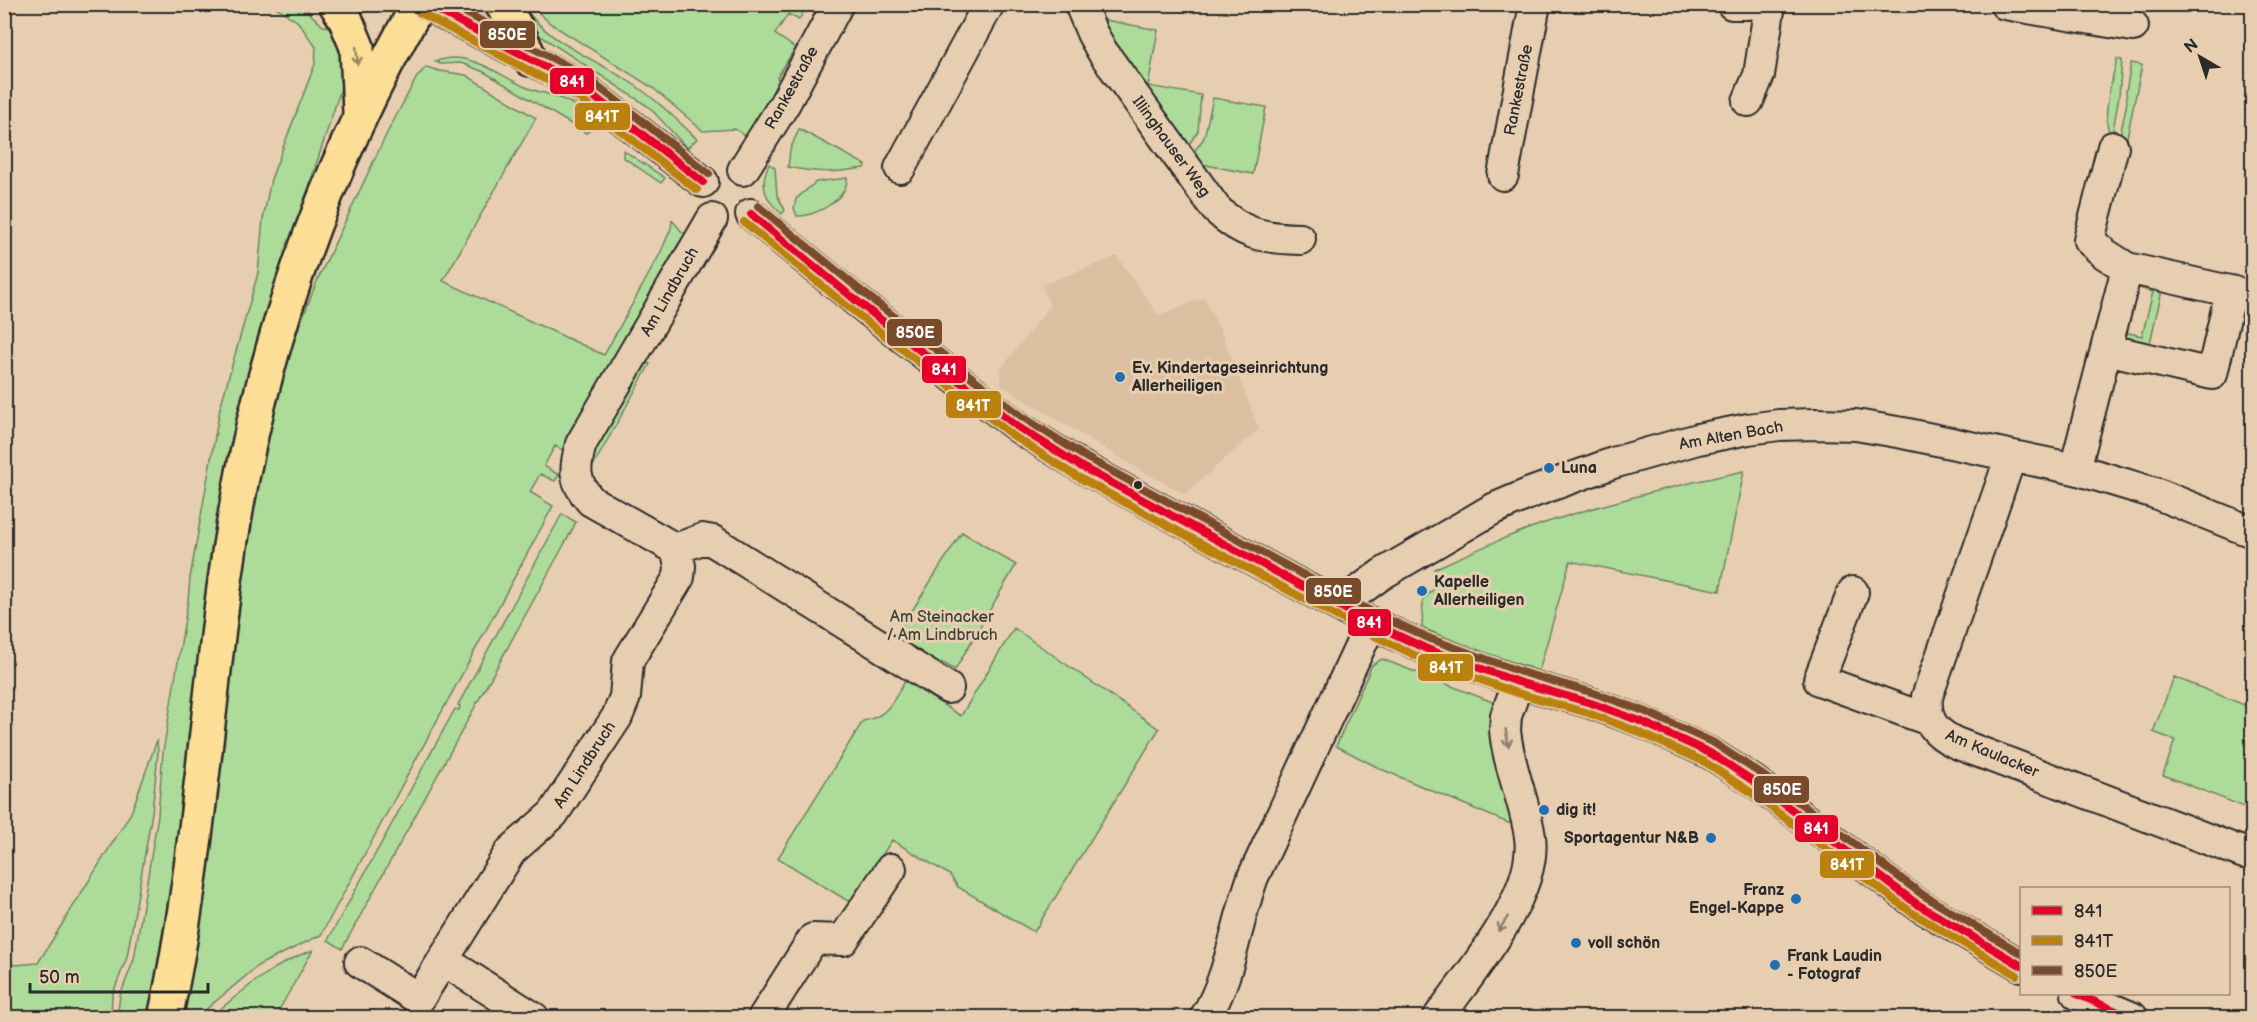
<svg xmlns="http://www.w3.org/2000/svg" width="2257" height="1022" font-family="'Balsamiq Sans',sans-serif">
<rect width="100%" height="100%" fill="#e8ceb0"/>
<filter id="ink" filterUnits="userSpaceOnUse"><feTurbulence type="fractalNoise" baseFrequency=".0167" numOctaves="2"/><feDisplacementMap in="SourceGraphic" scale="12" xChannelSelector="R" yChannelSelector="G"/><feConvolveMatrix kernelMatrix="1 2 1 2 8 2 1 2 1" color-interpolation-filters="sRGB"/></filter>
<g filter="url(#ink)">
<!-- built -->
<path fill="#dbbfa1" d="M 1117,256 L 1158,315 L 1204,298 L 1222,334 L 1259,429 L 1185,494 L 1141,471 L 1001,385 L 1000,370 L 1050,306 L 1042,285 Z"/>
<!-- green -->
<path fill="#addb9a" stroke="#6c8362" stroke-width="1.5" d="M 273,5 L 301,5 L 323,26 L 339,28 L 344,79 L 271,303 L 211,579 L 175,859 L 149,1014 L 148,1017 L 117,1018 L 120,996 L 134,959 L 158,815 L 163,752 L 188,600 L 190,578 L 220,408 L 258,273 L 263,219 L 271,179 L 315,64 L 316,47 L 298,22 Z
M 512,5 L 523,5 C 546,42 594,58 630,82 C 655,98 676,119 697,139 L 687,148 L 649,107 L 530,29 Z
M 530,5 L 807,5 L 799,20 L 788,14 L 775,34 L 795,48 L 777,78 L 783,82 L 747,137 L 735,129 L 703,131 L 653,88 L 551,24 Z
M 1105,20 L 1158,30 L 1148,86 L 1201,95 L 1198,131 L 1188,146 L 1107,30 Z
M 450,58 C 479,57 502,77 528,88 C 544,94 562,96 576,107 C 583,112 590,120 592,129 L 586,133 L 484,72 L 461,63 L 440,64 L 435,61 Z
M 2117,59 L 2122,60 L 2119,96 L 2112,136 C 2099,122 2113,76 2117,59 Z
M 2131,63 L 2142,65 L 2126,142 L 2129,146 L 2124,163 L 2115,161 L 2127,102 L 2126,92 Z
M 426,67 L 440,71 L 466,75 L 536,118 L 443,281 L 604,355 L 660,254 L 671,228 L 672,220 L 682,232 L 690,238 L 685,246 L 679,243 L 659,278 L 665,282 L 662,288 L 655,285 L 570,454 L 555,446 L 544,466 L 559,475 L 555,481 L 540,474 L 530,492 L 553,506 L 321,935 L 259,965 L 197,1017 L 182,1018 L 252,497 L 274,401 L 299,327 L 317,281 L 386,135 L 417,77 Z
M 1213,98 L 1266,107 L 1253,174 L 1201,164 L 1193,153 L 1204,138 Z
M 799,129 L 866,165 L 864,168 C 833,173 818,173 788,167 L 790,150 Z
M 623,150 L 665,178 L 661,183 L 623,157 Z
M 769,164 L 775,168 L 777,195 L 785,210 L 782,214 C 765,200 759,185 769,164 Z
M 847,178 C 848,199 815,217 797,216 L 794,208 L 796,199 L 816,182 Z
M 2164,282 L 2149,347 L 2122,340 L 2124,332 L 2142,336 L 2153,292 L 2135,287 L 2136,283 Z
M 644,362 L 650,364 L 593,466 L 589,463 L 592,455 Z
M 1744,471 L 1720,591 L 1570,561 L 1539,671 L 1486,653 L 1422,628 L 1423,600 L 1443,579 L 1434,569 C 1474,551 1515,532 1557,519 C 1618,500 1681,484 1744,471 Z
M 562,514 L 576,522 L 571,532 L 342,949 L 328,940 L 455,709 L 459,710 L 460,706 L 458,705 Z
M 962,532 L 1016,565 L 955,670 L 941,662 L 936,670 L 892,642 Z
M 1014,628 L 1159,729 L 1034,932 L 958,887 L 950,875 L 892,840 L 851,903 L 778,858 L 863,721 C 888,717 893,701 905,681 L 961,716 Z
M 1382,659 L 1495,703 L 1490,723 L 1492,749 L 1500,769 L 1513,823 L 1508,823 L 1381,769 L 1336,746 L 1372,665 Z
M 2174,677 L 2252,708 L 2252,810 L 2163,775 L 2175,740 L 2153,732 Z
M 157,740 L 158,753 L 152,813 L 127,957 L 112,996 L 111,1017 L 5,1017 L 5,960 L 15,965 L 38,963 L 131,813 Z
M 313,950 L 275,1017 L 211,1017 C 243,990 273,964 313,950 Z"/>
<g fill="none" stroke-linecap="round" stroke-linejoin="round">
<!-- minor casing -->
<g stroke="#2b2b2b" stroke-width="34">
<path id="minor" d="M 425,4 L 578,84 L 703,182
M 1080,4 L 1092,33 L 1102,51 L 1216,209 C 1243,235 1264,238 1300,239
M 1732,4 L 1748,4
M 2005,4 L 2133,26
M 1748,101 L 1759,75 L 1770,4
M 2113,147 L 2089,240 L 2105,254 L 2127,268
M 900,168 L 989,4
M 743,170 L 785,103 L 838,4
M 1503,175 L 1535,4
M 751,214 L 853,298 L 973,392 L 1018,427 L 1082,467 L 1371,623 L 1427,649 L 1518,682 L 1591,703 L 1640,721 L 1710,753 L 1755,782 L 1917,904 L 2022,966
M 712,219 L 581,444 C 574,469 573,481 591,501 L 676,549 L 702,539 L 713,541 L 948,688
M 2106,349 L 2212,374 L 2231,291
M 2011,456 L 1927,697 C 1925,721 1935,733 1956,743 L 2244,853 L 2252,855
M 2075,469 L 2127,268 L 2252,296
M 1853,592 L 1819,680 L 1929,720
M 1346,610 L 1356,593 L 1382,574 L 1493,509 L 1533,492 L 1613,463 L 1698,439 L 1748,429 L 1779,425 L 1817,424 L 1856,425 L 1903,433 L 2075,469 L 2155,493 L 2252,532
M 360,962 L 419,999 L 443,960
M 2077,994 L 2133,1018
M 534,1018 L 443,960 L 511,851 L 553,814 L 617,717 L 625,697 L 628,661 L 679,577 L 680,566 L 676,549
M 763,1018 L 813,939 L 843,940 L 891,869
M 1205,1018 C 1231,976 1236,923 1253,877 L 1371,623
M 1438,1018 C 1470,973 1538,894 1530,837 C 1525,801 1508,766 1505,730 L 1506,716 L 1518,682"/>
</g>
<!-- major casing -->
<g stroke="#2b2b2b" stroke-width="38">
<path id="major" d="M 336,4 L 345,18 L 357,47 L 360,112
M 502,4 L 516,28 L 530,59
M 165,1018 C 196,877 205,731 224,588 C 251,380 314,186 419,4"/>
</g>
<!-- minor -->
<use href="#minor" stroke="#e8ceb0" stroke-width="30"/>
<!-- major -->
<use href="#major" stroke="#fcde96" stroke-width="33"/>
<!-- bus-1 casing -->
<g stroke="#e8ceb0" stroke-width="12">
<path id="bus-1" d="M 426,4 L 578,84 L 703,182
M 751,214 L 853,298 L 1018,427 L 1082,467 L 1371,623 L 1427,649 L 1518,682 L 1591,703 L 1640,721 L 1710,753 L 1755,782 L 1917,904 L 2022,966
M 2077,994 L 2132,1018"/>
</g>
<!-- bus-2 casing -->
<g stroke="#e8ceb0" stroke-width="12">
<path id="bus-2" d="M 420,13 L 572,93 L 697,190
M 744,222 L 847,306 L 1012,435 L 1076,476 L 1366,632 L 1423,659 L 1514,692 L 1588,713 L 1636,731 L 1705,762 L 1749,791 L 1911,912 L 2017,975"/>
</g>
<!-- bus-3 casing -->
<g stroke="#e8ceb0" stroke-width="12">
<path id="bus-3" d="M 449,4 L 584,75 L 709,174
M 758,206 L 860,290 L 1024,418 L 1087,458 L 1376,614 L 1431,639 L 1521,672 L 1594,693 L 1644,711 L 1714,743 L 1761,774 L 1923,895 L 2022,954"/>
</g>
<!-- bus-1 -->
<use href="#bus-1" stroke="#e4002b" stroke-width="8"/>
<!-- bus-2 -->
<use href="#bus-2" stroke="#ba810d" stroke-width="8"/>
<!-- bus-3 -->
<use href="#bus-3" stroke="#7a4b2a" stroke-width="8"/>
</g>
<!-- one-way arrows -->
<defs><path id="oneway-shaft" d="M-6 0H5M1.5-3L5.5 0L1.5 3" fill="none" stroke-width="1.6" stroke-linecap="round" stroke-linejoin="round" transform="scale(1.5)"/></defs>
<use stroke="#948460" href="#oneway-shaft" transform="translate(357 56) rotate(85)"/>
<g stroke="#8a7c6e">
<use href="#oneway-shaft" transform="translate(1507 738) rotate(81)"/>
<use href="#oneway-shaft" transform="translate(1503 924) rotate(123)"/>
</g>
</g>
<!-- markers -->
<g fill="#1f6fb2" stroke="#e8ceb0" stroke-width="2">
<circle cx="1120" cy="377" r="6"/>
<circle cx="1549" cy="468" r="6"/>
<circle cx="1422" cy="591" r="6"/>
<circle cx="1544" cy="810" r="6"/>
<circle cx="1711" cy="838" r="6"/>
<circle cx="1796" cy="899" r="6"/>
<circle cx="1576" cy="943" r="6"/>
<circle cx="1775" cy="965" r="6"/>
</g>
<circle fill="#2b2b2b" stroke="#e8ceb0" stroke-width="2" cx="1138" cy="485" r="5"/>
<g text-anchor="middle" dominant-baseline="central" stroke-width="6" stroke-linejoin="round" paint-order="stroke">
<!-- street labels -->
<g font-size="16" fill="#2b2b2b" stroke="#e8ceb0">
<text transform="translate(792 88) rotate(-61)">Rankestraße</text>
<text transform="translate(1519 90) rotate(-79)">Rankestraße</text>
<text transform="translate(1171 147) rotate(54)">Illinghauser Weg</text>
<text transform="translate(670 292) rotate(-60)">Am Lindbruch</text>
<text transform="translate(1731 436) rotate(-10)">Am Alten Bach</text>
<text transform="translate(1992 754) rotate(23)">Am Kaulacker</text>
<text transform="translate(585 765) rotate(-57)">Am Lindbruch</text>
</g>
<!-- poi labels -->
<g font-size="16" font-weight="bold" fill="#2b2b2b" stroke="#e8ceb0" text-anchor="start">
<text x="1132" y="368">Ev. Kindertageseinrichtung<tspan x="1132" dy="18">Allerheiligen</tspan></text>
<text x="1561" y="468">Luna</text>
<text x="1434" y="582">Kapelle<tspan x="1434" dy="18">Allerheiligen</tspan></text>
<text x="1556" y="810">dig it!</text>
<text x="1699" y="838" text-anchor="end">Sportagentur N&amp;B</text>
<text x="1784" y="890" text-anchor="end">Franz<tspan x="1784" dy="18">Engel-Kappe</tspan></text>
<text x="1588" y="943">voll schön</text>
<text x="1787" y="956">Frank Laudin<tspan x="1787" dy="18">- Fotograf</tspan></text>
</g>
<!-- park labels -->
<g font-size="16" fill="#3e453c" stroke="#e8ceb0">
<text x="942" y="617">Am Steinacker<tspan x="942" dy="18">/ Am Lindbruch</tspan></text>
</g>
</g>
<g stroke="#e8ceb0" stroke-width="2">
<rect x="479" y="20" width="57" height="29" rx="6" fill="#7a4b2a"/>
<rect x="549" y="67" width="46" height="28" rx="6" fill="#e4002b"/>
<rect x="574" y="102" width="57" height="29" rx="6" fill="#ba810d"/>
<rect x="886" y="318" width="57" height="29" rx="6" fill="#7a4b2a"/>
<rect x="921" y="355" width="46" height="29" rx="6" fill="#e4002b"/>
<rect x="945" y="390" width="57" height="29" rx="6" fill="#ba810d"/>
<rect x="1305" y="577" width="57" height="28" rx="6" fill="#7a4b2a"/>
<rect x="1347" y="608" width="45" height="29" rx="6" fill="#e4002b"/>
<rect x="1417" y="653" width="57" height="29" rx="6" fill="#ba810d"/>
<rect x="1753" y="775" width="57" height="29" rx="6" fill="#7a4b2a"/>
<rect x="1794" y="814" width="45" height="29" rx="6" fill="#e4002b"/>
<rect x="1819" y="850" width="56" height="29" rx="6" fill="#ba810d"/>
</g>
<g font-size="16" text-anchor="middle" font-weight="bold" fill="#fff">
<text x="507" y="40">850E</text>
<text x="572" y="87">841</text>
<text x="602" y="122">841T</text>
<text x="915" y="338">850E</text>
<text x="944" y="375">841</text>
<text x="973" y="411">841T</text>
<text x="1333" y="597">850E</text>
<text x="1369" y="628">841</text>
<text x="1446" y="673">841T</text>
<text x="1782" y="795">850E</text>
<text x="1816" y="834">841</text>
<text x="1847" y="870">841T</text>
</g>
<!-- margin -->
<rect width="2257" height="1022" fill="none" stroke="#e8ceb0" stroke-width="24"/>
<rect x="12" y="12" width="2233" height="998" fill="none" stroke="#2b2b2b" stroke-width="2" filter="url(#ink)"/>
<!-- legend -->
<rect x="2020" y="887" width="210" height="108" fill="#e8ceb0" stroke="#9c8d7b" stroke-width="1.5"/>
<rect x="2032" y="906" width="30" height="9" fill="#e4002b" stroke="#9c8d7b" stroke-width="1.5"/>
<text x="2074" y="917" font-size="18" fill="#2b2b2b">841</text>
<rect x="2032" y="936" width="30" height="9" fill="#ba810d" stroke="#9c8d7b" stroke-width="1.5"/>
<text x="2074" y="947" font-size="18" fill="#2b2b2b">841T</text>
<rect x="2032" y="966" width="30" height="9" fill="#7a4b2a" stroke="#9c8d7b" stroke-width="1.5"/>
<text x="2074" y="977" font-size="18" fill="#2b2b2b">850E</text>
<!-- north arrow -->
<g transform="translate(2200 57) rotate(321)" stroke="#e8ceb0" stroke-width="4.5" paint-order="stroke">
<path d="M0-4.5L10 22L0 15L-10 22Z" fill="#2b2b2b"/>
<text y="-9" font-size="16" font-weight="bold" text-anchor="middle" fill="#2b2b2b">N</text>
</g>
<!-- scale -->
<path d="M30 983v9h178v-9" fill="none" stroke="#2b2b2b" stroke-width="3"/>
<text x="39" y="983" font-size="18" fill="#2b2b2b" stroke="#e8ceb0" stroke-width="4.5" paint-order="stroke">50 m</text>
</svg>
